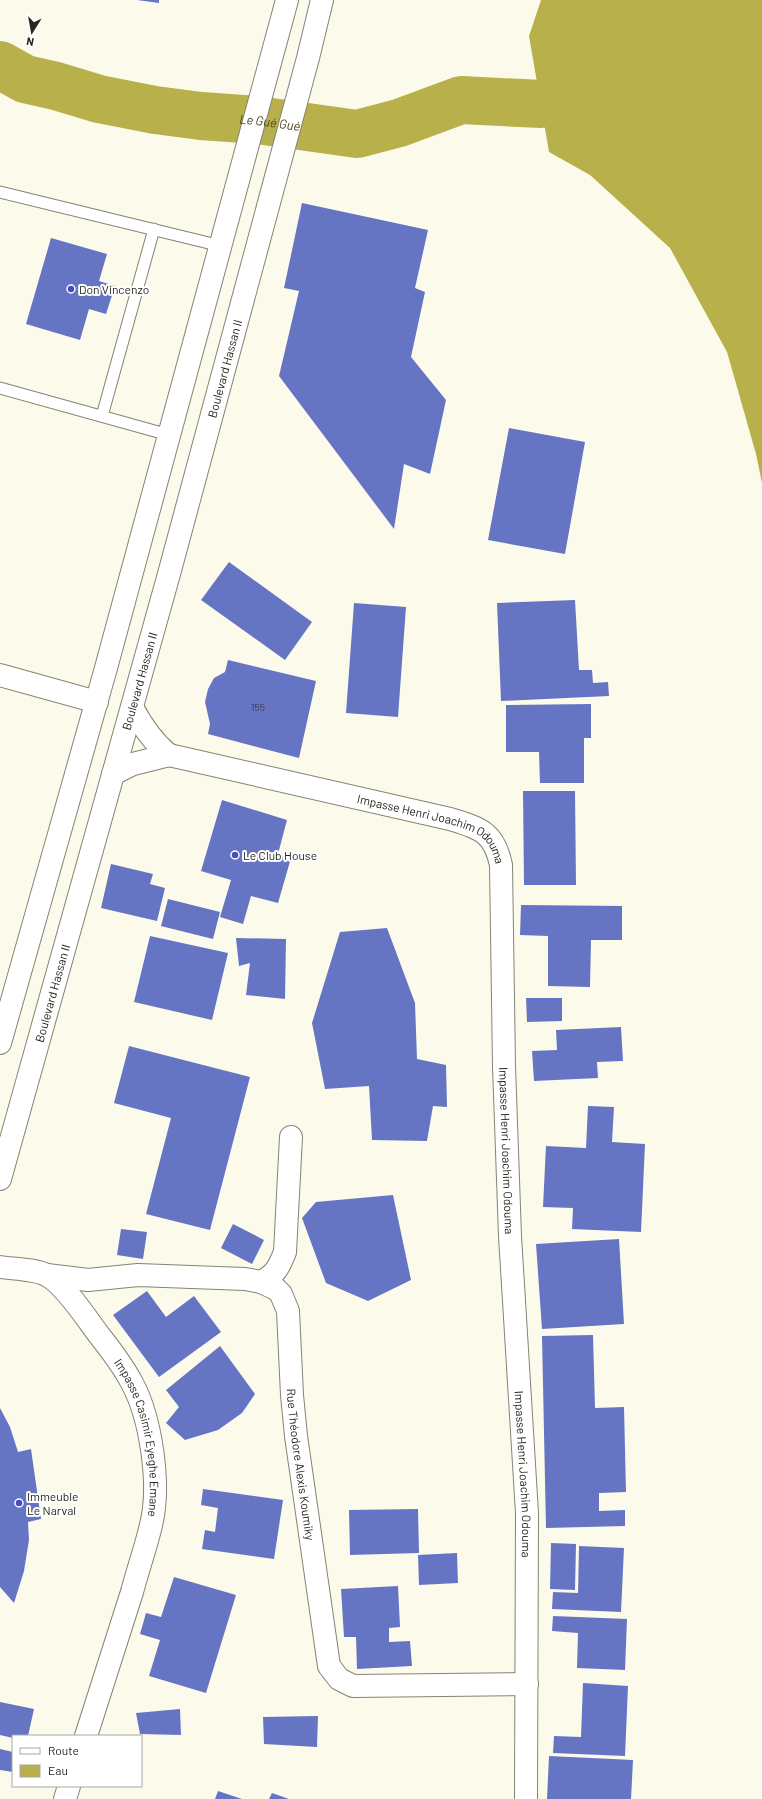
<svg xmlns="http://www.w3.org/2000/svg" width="762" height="1799" font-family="Barlow,sans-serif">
<rect width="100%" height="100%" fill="#fcfbeb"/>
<!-- water -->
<path fill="#b8b04a" d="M 541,0 L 762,0 L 762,483 L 756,454 L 727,352 L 670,248 L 590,175 L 549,152 L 529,36 Z"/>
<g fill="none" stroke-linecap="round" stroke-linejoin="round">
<!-- river -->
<path stroke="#b8b04a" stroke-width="48" id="s1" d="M 0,65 L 25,79 L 56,86 L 99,99 L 155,110 L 201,116 L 257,120 L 357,134 L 399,123 L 461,100 L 541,104"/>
</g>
<!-- building -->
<path fill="#6674c4" d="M 137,0 L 159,0 L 159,3 Z
M 302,203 L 428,230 L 415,288 L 425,292 L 411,357 L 446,400 L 430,474 L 404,464 L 394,529 L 279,376 L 299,291 L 284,288 Z
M 51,238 L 107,254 L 99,281 L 115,286 L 106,314 L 89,309 L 80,340 L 26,324 Z
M 509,428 L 585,442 L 565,554 L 488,540 Z
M 229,562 L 312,622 L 285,660 L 201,600 Z
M 575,600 L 579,670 L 592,670 L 593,683 L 608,682 L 609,696 L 501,701 L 497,603 Z
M 354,603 L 406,607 L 398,717 L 346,713 Z
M 228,660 L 316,681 L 299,758 L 208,734 L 210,724 L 205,702 L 208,689 L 214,678 L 225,672 Z
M 591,704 L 591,738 L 584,738 L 584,783 L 540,783 L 539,752 L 506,752 L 506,705 Z
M 523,791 L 575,791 L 576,885 L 524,885 Z
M 222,800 L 287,820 L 278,854 L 291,858 L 278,903 L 251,896 L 243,924 L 220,917 L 231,880 L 201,871 Z
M 111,864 L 153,874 L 150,884 L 165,888 L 157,921 L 101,908 Z
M 168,899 L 220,912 L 213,939 L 161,926 Z
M 521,905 L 622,906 L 622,940 L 591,940 L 590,987 L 548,986 L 548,936 L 520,935 Z
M 387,928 L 415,1003 L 417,1059 L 446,1065 L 447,1107 L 433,1106 L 427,1141 L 372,1140 L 369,1086 L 325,1089 L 312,1023 L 340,932 Z
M 150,936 L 228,953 L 212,1020 L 134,1002 Z
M 236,938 L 286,939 L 285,999 L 246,995 L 250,963 L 239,966 Z
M 526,998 L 562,998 L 562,1021 L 527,1022 Z
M 621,1027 L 623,1061 L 597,1062 L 598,1078 L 534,1081 L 532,1051 L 557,1050 L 556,1030 Z
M 129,1046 L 250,1077 L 210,1230 L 146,1214 L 171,1118 L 114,1103 Z
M 588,1106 L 614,1107 L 612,1142 L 645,1144 L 641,1232 L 572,1229 L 573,1208 L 543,1207 L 546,1146 L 586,1148 Z
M 393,1195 L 411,1280 L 368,1301 L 326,1283 L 302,1218 L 316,1202 Z
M 233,1224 L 264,1240 L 252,1264 L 221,1248 Z
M 121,1229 L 147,1232 L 143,1259 L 117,1255 Z
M 619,1239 L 624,1324 L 542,1329 L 536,1244 Z
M 147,1291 L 166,1317 L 194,1296 L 221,1332 L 159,1377 L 113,1315 Z
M 593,1335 L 595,1408 L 624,1407 L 626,1492 L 599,1493 L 599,1511 L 625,1510 L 625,1526 L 546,1528 L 542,1336 Z
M 220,1346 L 255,1394 L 242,1413 L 218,1430 L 185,1440 L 166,1423 L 179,1407 L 166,1390 Z
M 0,1408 L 10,1427 L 18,1452 L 31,1449 L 41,1519 L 28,1522 L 29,1540 L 24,1571 L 14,1603 L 0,1587 Z
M 203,1489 L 283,1500 L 274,1559 L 202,1549 L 205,1530 L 215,1532 L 218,1508 L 201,1505 Z
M 418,1509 L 419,1553 L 350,1555 L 349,1510 Z
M 551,1543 L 576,1544 L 575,1590 L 550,1589 Z
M 579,1546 L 624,1548 L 621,1612 L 552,1609 L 553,1592 L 578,1593 Z
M 457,1553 L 458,1583 L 419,1585 L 418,1555 Z
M 174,1577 L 236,1595 L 206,1693 L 149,1676 L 160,1640 L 140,1634 L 146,1613 L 161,1617 Z
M 398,1586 L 400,1627 L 389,1628 L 389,1642 L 410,1641 L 412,1666 L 357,1669 L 356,1637 L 344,1637 L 341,1589 Z
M 553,1616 L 627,1619 L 625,1670 L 577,1668 L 578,1633 L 552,1631 Z
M 583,1683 L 628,1686 L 625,1756 L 553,1753 L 554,1736 L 581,1737 Z
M 0,1702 L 34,1709 L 28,1736 L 13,1736 L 13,1738 L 0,1735 Z
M 180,1709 L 181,1735 L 140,1734 L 136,1713 Z
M 318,1716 L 317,1747 L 264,1744 L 263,1717 Z
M 0,1749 L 13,1752 L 13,1772 L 0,1770 Z
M 549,1756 L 633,1760 L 631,1799 L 547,1799 Z
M 218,1791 L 242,1799 L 215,1799 Z
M 272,1793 L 289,1799 L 269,1799 Z"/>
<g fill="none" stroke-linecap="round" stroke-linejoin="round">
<!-- service casing -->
<g stroke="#848374" stroke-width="13">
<path id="service" d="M 0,192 L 221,246
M 0,388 L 169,435
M 102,416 L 154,229"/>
</g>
<!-- minor casing -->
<g stroke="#848374" stroke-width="24">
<g id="minor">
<path d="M 0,675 L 97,702"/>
<path id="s2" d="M 169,755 L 450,819 C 479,828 494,831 501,865 L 504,1066 L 510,1236 L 527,1513 L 526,1799"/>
<path id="s3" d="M 0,1267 C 13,1269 37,1269 48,1276 C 65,1285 87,1319 99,1335 C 111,1350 123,1366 132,1383 C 151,1418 161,1485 151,1525 C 146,1547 138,1569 132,1592 C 117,1640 101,1688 86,1736"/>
<path id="s4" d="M 47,1275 L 88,1280 L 138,1275 L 245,1279 L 261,1282 L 276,1289 L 281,1294 L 288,1311 L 292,1395 L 296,1436 L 329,1666 L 339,1679 L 353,1686 L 527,1684"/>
<path d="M 261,1282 C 276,1274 279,1267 285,1252 L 291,1137"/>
<path d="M 65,1799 L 69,1786"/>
</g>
</g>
<!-- primary casing -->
<g stroke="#848374" stroke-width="24">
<g id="primary">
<path d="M 132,707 C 142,726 153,742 169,755"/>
<path d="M 113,774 L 133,764 L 169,755"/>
<path d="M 0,1043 L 106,668 L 287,0"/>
<path id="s5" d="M 0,1179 L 169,574 L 308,58 L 322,0"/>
</g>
</g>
<!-- service -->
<use href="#service" stroke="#fff" stroke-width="11"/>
<!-- minor -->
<use href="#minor" stroke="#fff" stroke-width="22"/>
<!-- primary -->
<use href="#primary" stroke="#fff" stroke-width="22"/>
</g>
<!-- markers -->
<g fill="#454dc2" stroke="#fff" stroke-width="1.5">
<circle cx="71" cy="289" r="4"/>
<circle cx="235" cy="855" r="4"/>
<circle cx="19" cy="1503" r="4"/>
</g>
<g text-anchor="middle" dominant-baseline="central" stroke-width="4" stroke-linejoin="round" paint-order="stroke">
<!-- number labels -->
<g font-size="10" fill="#363a49">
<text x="258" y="707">155</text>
</g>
<!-- poi labels -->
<g font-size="12" fill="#262620" stroke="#fff" text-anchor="start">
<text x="79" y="289">Don Vincenzo</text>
<text x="243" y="855">Le Club House</text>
<text x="27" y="1496">Immeuble<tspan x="27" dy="14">Le Narval</tspan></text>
</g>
<!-- street labels -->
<g font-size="12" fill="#262620" stroke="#fff">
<text stroke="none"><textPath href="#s5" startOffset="841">Boulevard Hassan II</textPath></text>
<text stroke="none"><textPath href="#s5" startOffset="517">Boulevard Hassan II</textPath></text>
<text stroke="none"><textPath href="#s2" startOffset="277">Impasse Henri Joachim Odouma</textPath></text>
<text stroke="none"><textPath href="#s5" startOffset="193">Boulevard Hassan II</textPath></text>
<text stroke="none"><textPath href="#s2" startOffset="648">Impasse Henri Joachim Odouma</textPath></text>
<text stroke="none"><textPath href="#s3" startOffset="241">Impasse Casimir Eyeghe Emane</textPath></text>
<text stroke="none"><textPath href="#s4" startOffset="411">Rue Théodore Alexis Koumiky</textPath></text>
<text stroke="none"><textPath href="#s2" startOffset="972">Impasse Henri Joachim Odouma</textPath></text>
</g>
<!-- water labels -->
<g font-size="13" font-style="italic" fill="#4c481e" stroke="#fff">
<text stroke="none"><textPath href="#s1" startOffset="278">Le Gué Gué</textPath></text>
</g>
</g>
<!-- legend -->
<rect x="12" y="1735" width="130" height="52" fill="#ffffff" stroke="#a8a8a6"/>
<rect x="20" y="1748" width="20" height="6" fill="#ffffff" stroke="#a8a8a6"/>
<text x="48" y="1755" font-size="12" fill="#262620">Route</text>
<rect x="20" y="1765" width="20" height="12" fill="#b8b04a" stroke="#a8a8a6"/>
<text x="48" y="1775" font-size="12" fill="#262620">Eau</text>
<!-- north arrow -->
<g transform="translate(32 32) rotate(191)" stroke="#ffffff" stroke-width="3" paint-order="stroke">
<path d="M0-3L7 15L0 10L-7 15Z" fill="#262620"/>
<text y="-6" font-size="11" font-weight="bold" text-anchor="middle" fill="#262620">N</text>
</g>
</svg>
